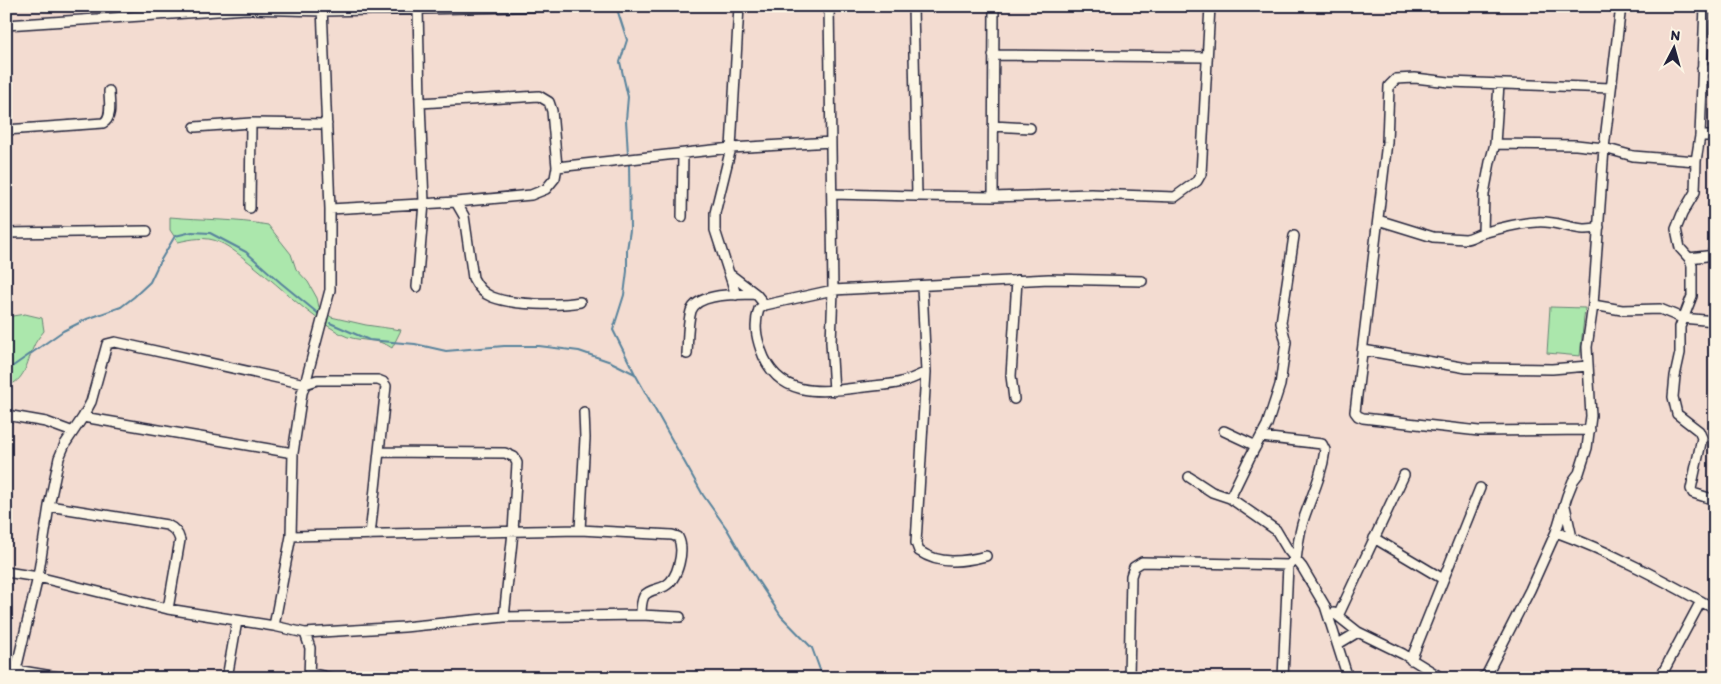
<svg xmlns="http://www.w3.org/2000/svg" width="1721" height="684" font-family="Itim,sans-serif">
<rect width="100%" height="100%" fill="#f3dcd1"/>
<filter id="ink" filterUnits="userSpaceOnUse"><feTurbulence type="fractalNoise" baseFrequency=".02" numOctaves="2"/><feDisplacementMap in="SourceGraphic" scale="10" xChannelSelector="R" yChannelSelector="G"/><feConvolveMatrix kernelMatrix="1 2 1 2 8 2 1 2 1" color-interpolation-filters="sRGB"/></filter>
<g filter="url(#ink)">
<!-- green -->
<path fill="#abe7ac" stroke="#668474" d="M 170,217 C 202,220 236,219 268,225 L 291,254 L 296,269 L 308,282 L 317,298 L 319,307 L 331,317 L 366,325 L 401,330 L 392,348 C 378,337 357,343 341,334 C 309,316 283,289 254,266 C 243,258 231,247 219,242 C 206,236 191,239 178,242 L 170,230 Z
M 1550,307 L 1585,308 L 1580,356 L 1547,353 Z
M 25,314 L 42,318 L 44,331 C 40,336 35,342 33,348 C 27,362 25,382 6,386 L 6,317 Z"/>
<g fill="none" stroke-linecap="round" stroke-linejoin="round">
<!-- stream -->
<path stroke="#58839c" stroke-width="2" d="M 616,6 L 627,40 L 620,62 L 628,97 L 626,120 L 628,155
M 629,162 L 630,230 L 627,250 L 627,271 L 624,295 L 613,330 L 635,374 L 703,495 L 727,529 L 752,572 L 781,616 L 812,648 L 823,678
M 330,323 L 369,340 L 415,344 L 446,351 L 504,346 L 539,346 L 579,351 L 611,362 L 635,374
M 6,371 L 63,331 L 87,319 L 121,307 L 134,297 L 150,282 L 159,263 L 175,236 L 192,232 L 210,233 L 246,252 L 281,283 L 320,315"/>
<!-- minor casing -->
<g stroke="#22223b" stroke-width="12">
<path id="minor" d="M 829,6 L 833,290 L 831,342 L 834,391
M 913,6 L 917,196
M 1705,6 L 1700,136 L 1696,161 L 1695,192 L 1682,214 L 1676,229 L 1680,248 L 1689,258 L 1692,265 L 1692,296 L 1680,327 L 1680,353 L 1675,376 L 1673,397 L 1677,414 L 1699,431 L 1702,438 L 1691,489 L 1693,493 L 1715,500
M 6,25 L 247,9 L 323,11 L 561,6
M 993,55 L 1207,57
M 1702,68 L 1715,71
M 993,126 L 1030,128
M 195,127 L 251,123 L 327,124
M 6,130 L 103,123 C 113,118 109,101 109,91
M 1700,136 L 1715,136
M 1495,144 L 1576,145 L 1604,148 L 1633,156 L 1696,161
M 557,167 L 731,148 L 831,142
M 832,194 L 917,196 L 993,197 L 1091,194 L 1175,197 L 1197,181 L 1201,174 L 1210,6
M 993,197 L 994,6
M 456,202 L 464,216 L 473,278 C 477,286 484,294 492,297 C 512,305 559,306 580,302
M 250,208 L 251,123
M 330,209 L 456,202 L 531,195 L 546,189 L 555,178 L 557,167 L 552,111 L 549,102 L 539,96 L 420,103
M 682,217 L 683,154
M 1378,220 L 1433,237 L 1465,239 C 1472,239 1476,234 1483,233 C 1500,228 1519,223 1537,222 C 1559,220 1577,234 1599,227
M 6,233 L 147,231
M 1483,233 L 1484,194 L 1490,162 L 1495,144 L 1499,84
M 1689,258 L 1715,255
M 731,275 L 756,294
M 417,287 L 424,203 L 420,103 L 418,8
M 922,287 L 926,372 L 916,543 L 919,551 C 940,565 963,562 986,556
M 736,295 L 715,230 L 715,213 L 731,148 L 739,6
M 765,305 L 759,309 C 754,324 756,336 761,350 C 778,400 823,392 864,387 C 891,384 901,385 926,372
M 1593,305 L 1622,310 L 1660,309 L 1682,318 L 1715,321
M 1363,350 L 1467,368 L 1552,369 L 1588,366
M 687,354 C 688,340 687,325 691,311 C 698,292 738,295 756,294 L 765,305 L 833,290 L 1049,279 L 1142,281
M 1014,399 L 1011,376 L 1017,280
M 6,415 L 46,422 L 73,432
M 83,417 L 293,453
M 1590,430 L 1479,431 L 1363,418 L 1358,416 L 1355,412 L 1387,142 L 1389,86 L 1396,79 L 1415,78 L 1449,82 L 1611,88
M 1224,431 L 1256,446
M 379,452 L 505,453 L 514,457 L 517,463 L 513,532 L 504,617
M 1189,477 L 1212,492 L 1230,498 L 1276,530 L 1288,550 L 1302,567 L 1325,606 L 1348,678
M 1230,498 L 1249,459 L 1267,425 L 1280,385 L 1286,342 L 1281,323 L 1294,236
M 49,506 L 167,525 C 174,528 178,532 180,540 L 168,609
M 1565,506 L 1572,538
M 580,530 L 585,438 L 584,412
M 1556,532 C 1611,552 1663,580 1715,609
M 291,536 L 580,530 L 672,535 L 678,537 C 685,550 678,579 665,586 C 658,590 649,589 644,596 C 641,602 641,609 641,615
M 1374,538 L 1443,579
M 6,572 L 38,577 L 168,609 L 274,626 L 305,633 L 404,627 L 504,617 L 641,615 L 680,617
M 1334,613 L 1358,632 L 1403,654 L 1442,678
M 1338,616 L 1404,475
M 274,626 L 291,536 L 293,453 L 302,393 L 305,384 L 317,380 L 378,380 L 383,382 L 386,386 L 370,535
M 305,633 L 310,648 L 309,678
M 1338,644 L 1358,632
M 1411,660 L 1480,488
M 16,670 L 64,678
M 310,673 L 331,678
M 14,678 L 38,577 L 49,506 L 59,458 L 65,444 L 83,417 L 91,402 L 107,344 L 115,342 L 305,384 L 330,290 L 330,209 L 322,6
M 227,678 L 237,621
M 1129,678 L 1131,576 L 1134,567 L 1142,562 L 1288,565 L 1296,560 C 1298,545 1299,532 1304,518 C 1312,495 1322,475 1325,450 L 1322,444 L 1261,437
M 1283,678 L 1288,565
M 1482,678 L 1487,674 L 1530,590 L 1556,532 L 1567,496 L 1573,481 L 1579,473 L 1587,448 L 1591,416 L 1587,347 L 1593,305 L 1604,148 L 1621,6
M 1660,678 L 1701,601"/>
</g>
<!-- minor -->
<use href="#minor" stroke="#fcf5e5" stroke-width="9"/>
</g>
</g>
<!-- margin -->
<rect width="1721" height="684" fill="none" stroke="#fcf5e5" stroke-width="25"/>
<rect x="12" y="12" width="1696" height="659" fill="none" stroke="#22223b" stroke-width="2" filter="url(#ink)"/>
<!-- north arrow -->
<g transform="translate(1674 48) rotate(6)" stroke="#fcf5e5" stroke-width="4" paint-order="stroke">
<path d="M0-4L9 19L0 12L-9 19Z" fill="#22223b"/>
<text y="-8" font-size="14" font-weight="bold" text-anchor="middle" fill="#22223b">N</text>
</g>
</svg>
